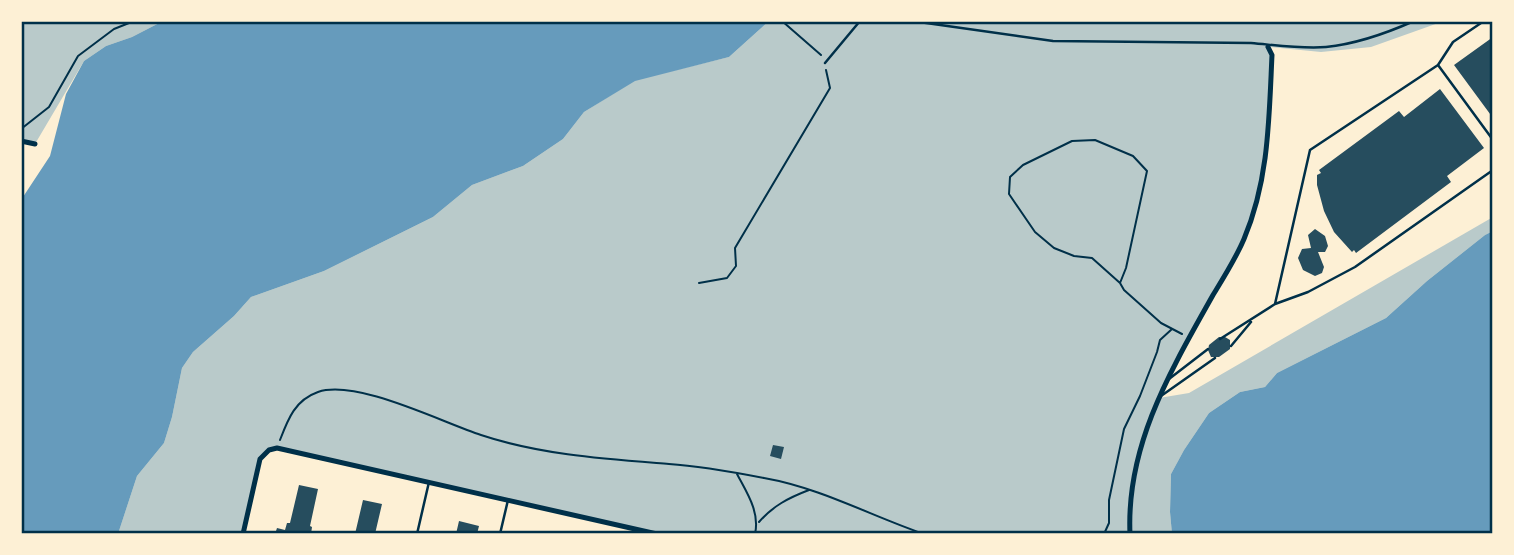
<svg xmlns="http://www.w3.org/2000/svg" width="1514" height="555" font-family="'Work Sans',sans-serif">
<rect width="100%" height="100%" fill="#fdf0d5"/>
<!-- green -->
<path fill="#b9caca" d="M 21,21 L 163,21 L 132,37 L 106,46 L 84,61 L 35,144 L 21,141 Z
M 769,21 L 1444,21 L 1371,47 L 1321,52 L 1269,47 L 1271,50 L 1267,160 L 1246,235 L 1159,398 L 1189,393 L 1493,217 L 1493,231 L 1485,235 L 1427,281 L 1386,318 L 1277,373 L 1265,387 L 1240,392 L 1209,413 L 1184,450 L 1171,474 L 1170,512 L 1172,534 L 657,534 L 277,448 L 262,456 L 243,534 L 118,534 L 137,476 L 164,443 L 172,417 L 182,368 L 193,352 L 234,316 L 251,297 L 324,271 L 433,217 L 472,185 L 523,166 L 563,139 L 584,112 L 635,80 L 729,57 Z"/>
<!-- water -->
<path fill="#669bbc" d="M 163,21 L 769,21 L 729,57 L 635,81 L 584,112 L 563,139 L 523,166 L 472,185 L 433,217 L 324,271 L 251,297 L 234,316 L 193,352 L 182,368 L 172,417 L 164,443 L 137,476 L 118,534 L 21,534 L 21,200 L 50,156 L 66,94 L 84,61 L 106,46 L 132,37 Z
M 1493,231 L 1493,534 L 1172,534 L 1170,512 L 1171,474 L 1184,450 L 1209,413 L 1240,392 L 1265,387 L 1277,373 L 1386,318 L 1427,281 L 1485,235 Z"/>
<!-- building -->
<path fill="#264d5e" d="M 1493,37 L 1493,118 L 1454,65 Z
M 1440,89 L 1484,148 L 1447,176 L 1451,182 L 1356,253 L 1354,250 L 1352,252 L 1334,232 L 1324,211 L 1317,185 L 1317,175 L 1321,173 L 1319,170 L 1399,111 L 1404,117 Z
M 1315,229 L 1325,236 L 1328,246 L 1325,252 L 1318,252 L 1324,267 L 1322,273 L 1315,276 L 1303,270 L 1298,258 L 1302,249 L 1311,248 L 1308,235 Z
M 1219,337 L 1225,337 L 1230,340 L 1230,349 L 1219,357 L 1211,357 L 1208,350 L 1209,345 Z
M 773,445 L 784,447 L 781,459 L 770,456 Z
M 299,485 L 318,489 L 310,526 L 312,527 L 311,534 L 275,534 L 277,528 L 285,530 L 287,523 L 290,523 Z
M 363,500 L 382,504 L 375,534 L 355,534 Z
M 459,521 L 479,526 L 477,534 L 456,534 Z"/>
<g fill="none" stroke-linecap="round" stroke-linejoin="round">
<!-- path -->
<path stroke="#003049" stroke-width="2" d="M 782,21 L 821,55
M 21,129 L 49,107 L 78,56 L 114,29 L 134,21
M 1095,140 L 1133,156 L 1147,171 L 1126,268 L 1120,283 L 1092,258 L 1074,256 L 1054,248 L 1035,232 L 1009,194 L 1010,177 L 1023,165 L 1072,141 Z
M 699,283 L 727,278 L 736,266 L 735,248 L 830,88 L 826,70
M 1120,283 L 1124,290 L 1161,323 L 1182,334
M 280,440 C 288,419 295,400 318,392 C 357,379 441,422 481,435 C 541,455 606,459 669,464 C 701,466 733,472 764,478 C 821,488 871,516 924,534
M 737,474 C 747,493 760,512 755,534
M 759,522 C 773,506 788,498 809,490
M 1104,534 L 1109,523 L 1109,500 L 1124,429 L 1140,396 L 1157,352 L 1160,340 L 1172,329"/>
<!-- service -->
<path stroke="#003049" stroke-width="2.5" d="M 912,21 L 1053,41 L 1251,43 C 1275,45 1301,49 1326,47 C 1356,44 1387,33 1414,21
M 825,63 L 860,21
M 1438,65 L 1493,140
M 1275,304 L 1310,150 L 1438,65 L 1453,42 L 1484,21
M 1220,339 L 1275,304 L 1308,292 L 1355,267 L 1493,170
M 1231,346 L 1251,322
M 1169,379 L 1208,349
M 1161,396 L 1215,358
M 417,534 L 429,482
M 500,534 L 508,500"/>
<!-- minor -->
<path stroke="#003049" stroke-width="5" d="M 21,141 L 35,144
M 243,534 L 260,459 L 269,450 L 277,448 L 657,534
M 1130,534 C 1126,445 1171,370 1213,295 C 1224,277 1236,258 1244,239 C 1269,180 1269,118 1272,55 L 1268,47"/>
</g>
<!-- border -->
<rect width="1514" height="555" fill="none" stroke="#fdf0d5" stroke-width="46"/>
<rect x="23" y="23" width="1468" height="509" fill="none" stroke="#003049" stroke-width="2.5"/>
</svg>
